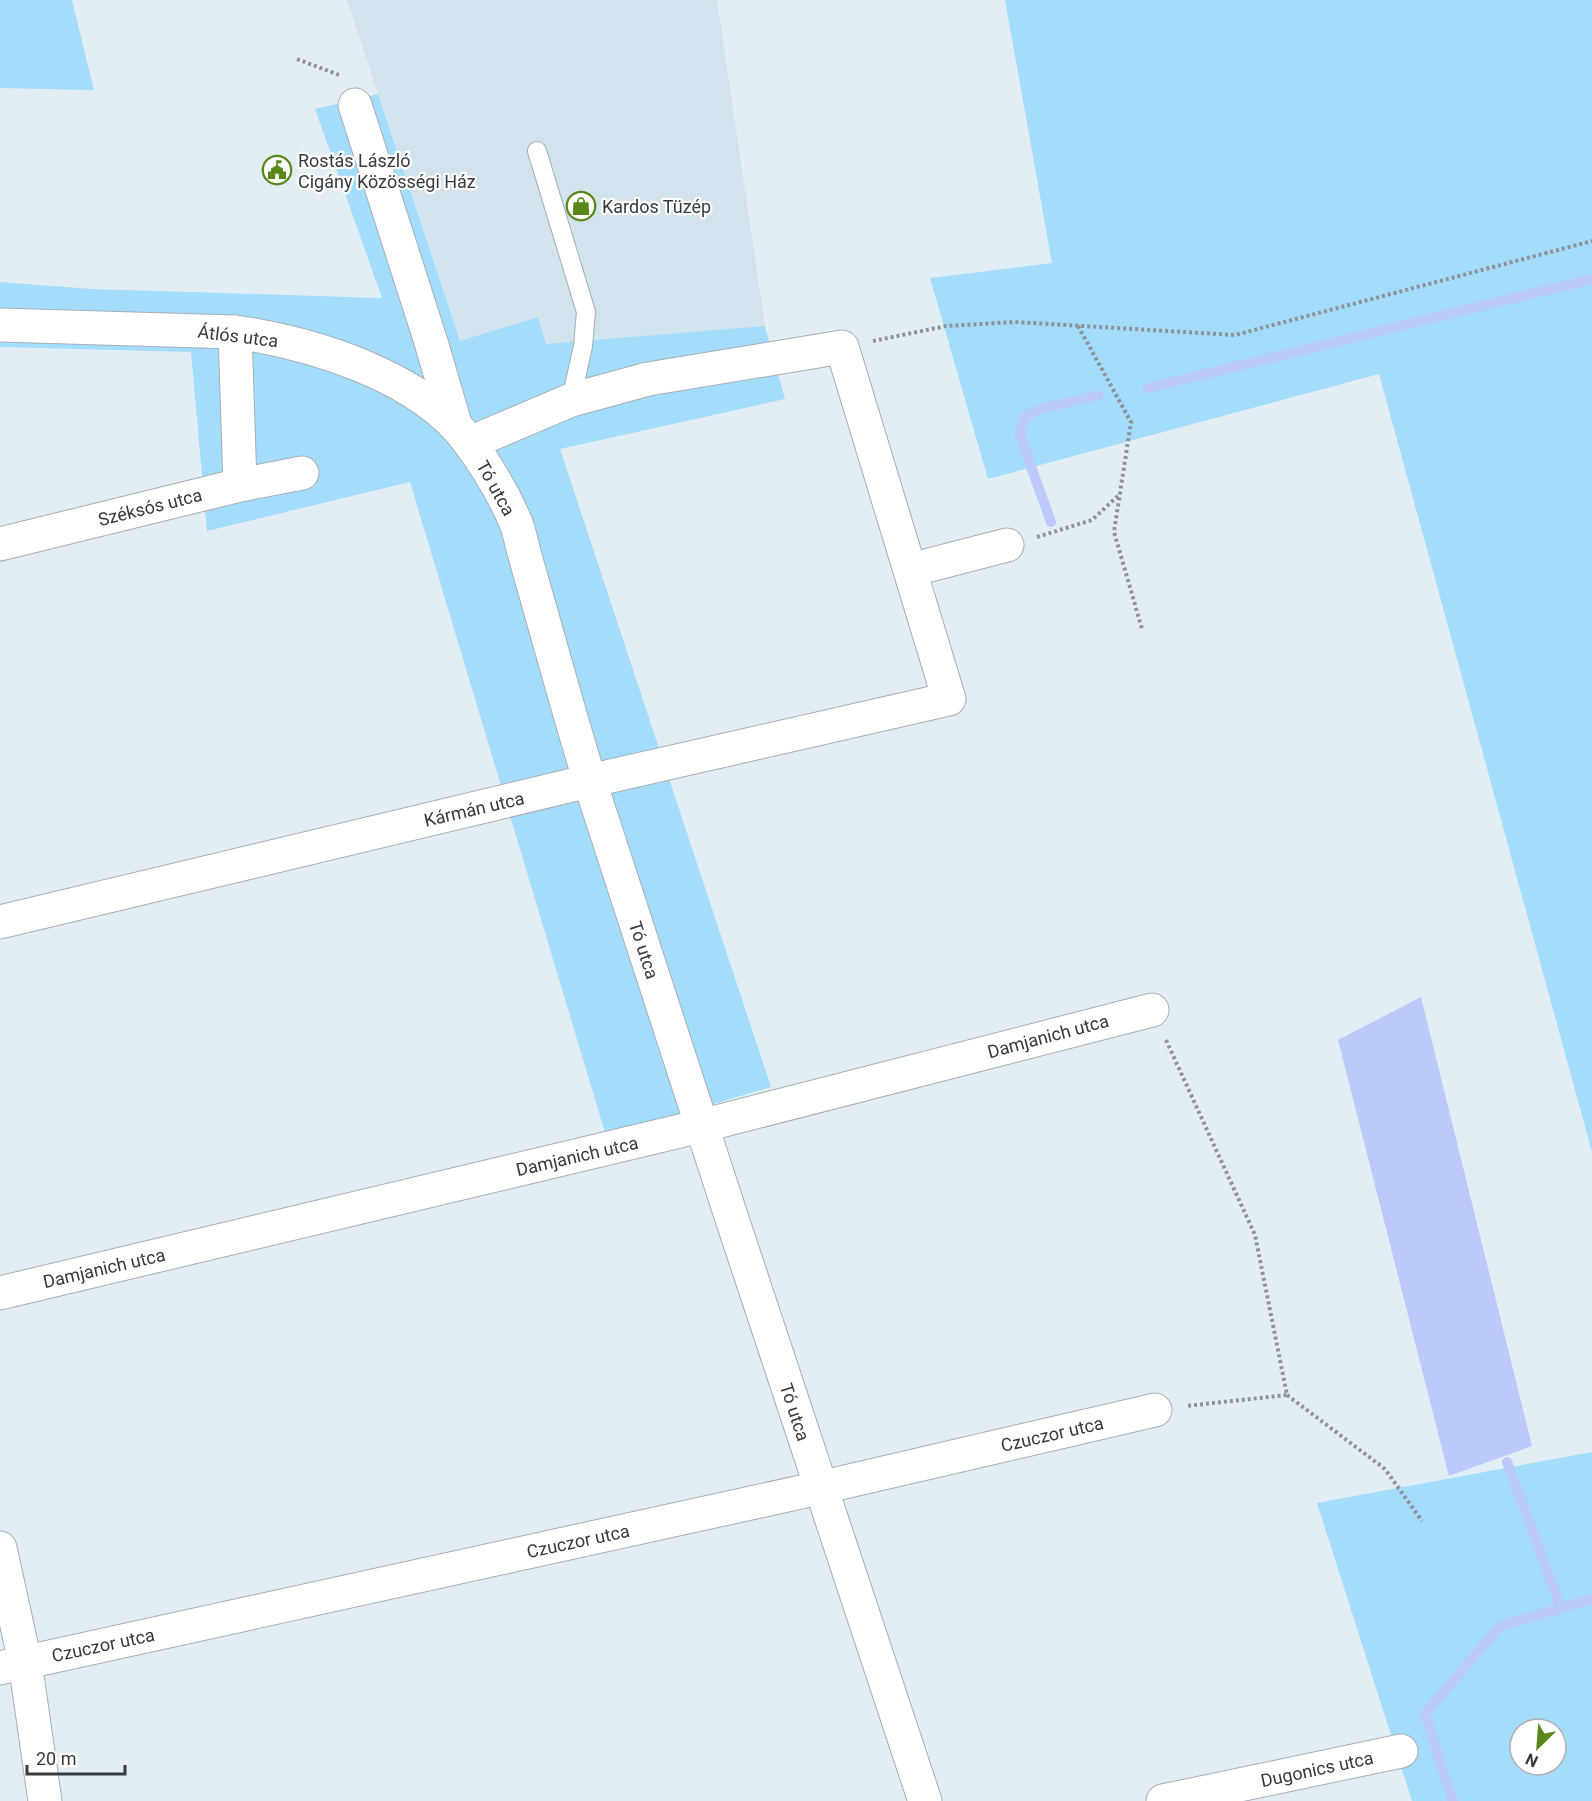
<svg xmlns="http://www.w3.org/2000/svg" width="1592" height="1801" font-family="Roboto,sans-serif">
<rect width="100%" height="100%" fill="#e3eef4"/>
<!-- built -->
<path fill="#d1e3ed" d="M 347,0 L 717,0 L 765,326 L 546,345 L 537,317 L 460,341 Z"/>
<!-- green -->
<path fill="#a4dcfb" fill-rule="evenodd" d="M 0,0 L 72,0 L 94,90 L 0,88 Z
M 1005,0 L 1592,0 L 1592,1152 L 1379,374 L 988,479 L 930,278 L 1052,263 Z
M 378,94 L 460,341 L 538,317 L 546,344 L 765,326 L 785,399 L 560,449 L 771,1087 L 606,1136 L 410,482 L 207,531 L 191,352 L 0,347 L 0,282 L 92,289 L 382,298 L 315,109 Z
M 1592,1452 L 1592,1801 L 1412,1801 L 1317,1503 ZM 1520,1729 L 1556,1729 L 1556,1765 L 1520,1765 Z"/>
<!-- water -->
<path fill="#bbc9fb" d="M 1421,997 L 1532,1446 L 1449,1476 L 1338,1040 Z"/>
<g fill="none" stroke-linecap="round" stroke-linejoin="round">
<!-- stream -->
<path stroke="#bbc9fb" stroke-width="10" d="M 1148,388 L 1592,279
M 1051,522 L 1025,450 L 1020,433 L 1025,416 L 1044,408 L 1099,395
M 1507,1462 L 1561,1608
M 1453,1801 L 1425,1714 L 1500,1626 L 1592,1599"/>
<!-- lane casing -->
<g stroke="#a5afb5" stroke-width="20">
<path id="lane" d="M 537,151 L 586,312 L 583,346 L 571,400"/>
</g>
<!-- street casing -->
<g stroke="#a5afb5" stroke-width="35">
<path id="street" d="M 355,105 L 431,342 L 455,424
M 235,332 L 240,485
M 0,544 L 240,485 L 302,473
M 910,570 L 1007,545
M 0,922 L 589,781 L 949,699 L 842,347 L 648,379 L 571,400 L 470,443
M 0,1293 L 701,1126 L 1152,1010
M 0,1548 L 25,1662 L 45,1801
M 0,1668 L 819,1488 L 1155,1410
M 1163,1801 L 1401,1751"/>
</g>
<!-- secondary casing -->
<g stroke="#a5afb5" stroke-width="35">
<path id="secondary" d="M 0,325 L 235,332 C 312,343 421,376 469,442 C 487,466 504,495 516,523 C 520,534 522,545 525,556 C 532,581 539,605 546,630 C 564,693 581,756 602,819 C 708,1147 815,1474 925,1801"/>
</g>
<!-- path -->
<path stroke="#8d9499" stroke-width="4" stroke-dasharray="3 3" stroke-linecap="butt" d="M 297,59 L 339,75
M 1078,326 L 1131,422 L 1114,532 L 1142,629
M 873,341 L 946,326 L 1015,322 L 1235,335 L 1592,241
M 1037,537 L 1092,520 L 1119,495
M 1166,1040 L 1255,1235 L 1287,1395 L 1186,1406
M 1287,1395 L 1385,1469 L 1422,1521"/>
<!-- lane -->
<use href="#lane" stroke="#fff" stroke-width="18"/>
<!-- street -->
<use href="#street" stroke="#fff" stroke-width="33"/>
<!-- secondary -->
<use href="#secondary" stroke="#fff" stroke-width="33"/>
</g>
<!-- icons -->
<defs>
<g id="civic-ring" transform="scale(1.5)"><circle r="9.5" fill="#fff" stroke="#598719" stroke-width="1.5"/><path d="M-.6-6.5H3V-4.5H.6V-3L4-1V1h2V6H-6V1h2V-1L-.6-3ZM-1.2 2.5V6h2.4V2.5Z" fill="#598719"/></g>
<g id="shop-ring" transform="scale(1.5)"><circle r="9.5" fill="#fff" stroke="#598719" stroke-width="1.5"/><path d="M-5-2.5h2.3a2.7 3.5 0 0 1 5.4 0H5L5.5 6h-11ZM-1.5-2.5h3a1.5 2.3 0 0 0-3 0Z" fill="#598719"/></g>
</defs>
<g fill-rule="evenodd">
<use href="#civic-ring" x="277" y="170"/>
<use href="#shop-ring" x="581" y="206"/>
</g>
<g text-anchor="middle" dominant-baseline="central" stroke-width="4.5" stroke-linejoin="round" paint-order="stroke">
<!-- poi labels -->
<g font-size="18" fill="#363a3d" stroke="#fff" text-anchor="start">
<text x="298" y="160">Rostás László<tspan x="298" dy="21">Cigány Közösségi Ház</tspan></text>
<text x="602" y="206">Kardos Tüzép</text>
</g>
<!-- street labels -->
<g font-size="18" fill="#363a3d" stroke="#fff">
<text transform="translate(238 336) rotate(7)">Átlós utca</text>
<text transform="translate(496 488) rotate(61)">Tó utca</text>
<text transform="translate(150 507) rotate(-14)">Széksós utca</text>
<text transform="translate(474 809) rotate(-13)">Kármán utca</text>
<text transform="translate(644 950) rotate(72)">Tó utca</text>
<text transform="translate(1048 1036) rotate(-15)">Damjanich utca</text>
<text transform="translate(577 1156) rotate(-13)">Damjanich utca</text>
<text transform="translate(104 1268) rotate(-13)">Damjanich utca</text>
<text transform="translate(795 1412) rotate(72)">Tó utca</text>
<text transform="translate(1052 1434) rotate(-13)">Czuczor utca</text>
<text transform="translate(578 1541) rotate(-12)">Czuczor utca</text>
<text transform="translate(103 1645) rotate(-12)">Czuczor utca</text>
<text transform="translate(1317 1769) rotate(-12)">Dugonics utca</text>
</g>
</g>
<!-- north arrow -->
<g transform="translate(1538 1747) rotate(205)"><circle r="28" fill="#ffffff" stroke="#afb0b1" stroke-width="1.5"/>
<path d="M0-4.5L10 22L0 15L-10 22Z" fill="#598719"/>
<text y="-9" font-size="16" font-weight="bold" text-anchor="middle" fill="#363a3d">N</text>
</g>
<!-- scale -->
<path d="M27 1765v9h98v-9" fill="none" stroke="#363a3d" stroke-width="3"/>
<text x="36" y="1765" font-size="18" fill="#363a3d" stroke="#ffffff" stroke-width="4.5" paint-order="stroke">20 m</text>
</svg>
